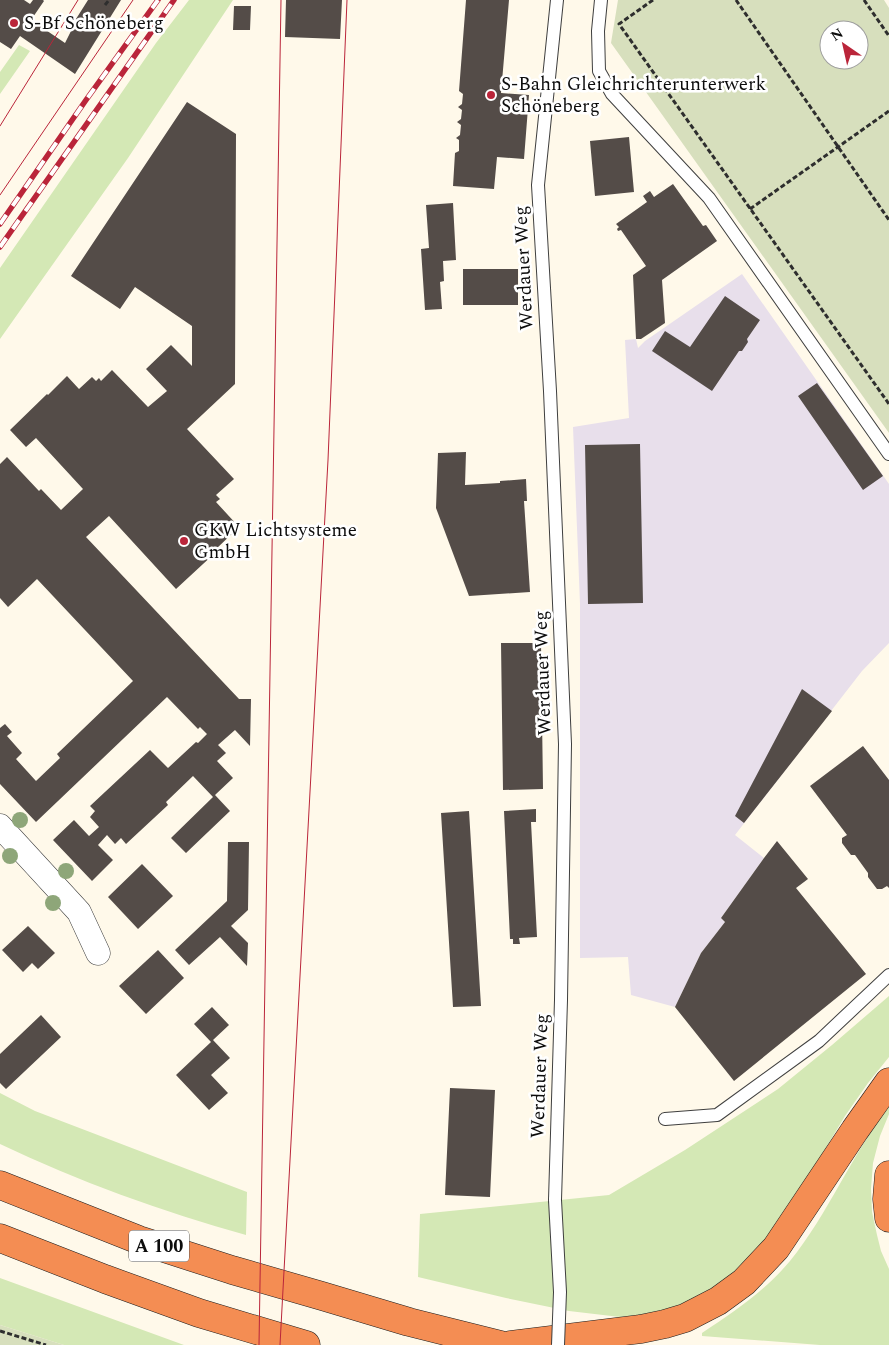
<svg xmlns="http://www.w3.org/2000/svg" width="889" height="1345" font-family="Spectral,serif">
<rect width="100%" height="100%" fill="#fff9ea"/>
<!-- industrial -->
<path fill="#e8dfeb" d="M 742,274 L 889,484 L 889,643 L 862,671 L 735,835 L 764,858 L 721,918 L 725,922 L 701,953 L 675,1007 L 631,995 L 628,957 L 580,958 L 580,604 L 573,427 L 629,418 L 625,340 L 636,339 L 638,348 L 645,341 Z"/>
<!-- green -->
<path fill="#d4e8b5" d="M 189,0 L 233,0 L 128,158 L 0,339 L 0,268 L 156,43 Z
M 19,45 L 30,51 L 0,94 L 0,72 Z
M 889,996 L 889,1057 L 868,1083 L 845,1116 L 795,1199 L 760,1247 L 738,1270 L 713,1290 L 683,1305 L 651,1314 L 620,1317 L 569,1311 L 506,1298 L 418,1277 L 420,1214 L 609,1195 L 685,1150 L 778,1089 L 832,1045 Z
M 0,1093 L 35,1111 L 247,1192 L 246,1235 C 163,1212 77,1181 0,1144 Z
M 889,1107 L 889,1114 L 880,1136 L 873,1163 L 871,1189 L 872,1212 L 877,1235 L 881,1251 L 889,1269 L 889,1345 L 820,1345 L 702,1336 L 702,1333 C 734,1312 765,1291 790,1261 C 829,1213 851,1155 889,1107 Z
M 0,1278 L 184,1345 L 64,1345 L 0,1325 Z"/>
<!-- cemetery -->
<path fill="#d7dfbd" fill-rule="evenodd" d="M 618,0 L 884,0 L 889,8 L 889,433 L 611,43 ZM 829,30 L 859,30 L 859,60 L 829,60 Z
M 0,1325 L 64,1345 L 0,1345 Z"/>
<!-- building -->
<path fill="#544c48" d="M 0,0 L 24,0 L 30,4 L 33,0 L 43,0 L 44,1 L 31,20 L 65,43 L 71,31 L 69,30 L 88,0 L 121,0 L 75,74 L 20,36 L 11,49 L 0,42 Z
M 286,0 L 342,0 L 340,39 L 285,37 Z
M 466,0 L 509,0 L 501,93 L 529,95 L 524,159 L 497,157 L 494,189 L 453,186 L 455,153 L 459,151 L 459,140 L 456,138 L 460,135 L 461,125 L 457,122 L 461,119 L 462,110 L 458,107 L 462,104 L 463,94 L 459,91 Z
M 234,6 L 251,6 L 250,30 L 233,30 Z
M 187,102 L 236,134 L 235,384 L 187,429 L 234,479 L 216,495 L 220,499 L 216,502 L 239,527 L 215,550 L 216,552 L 176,589 L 109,516 L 86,537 L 239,699 L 251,699 L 250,746 L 235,730 L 218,745 L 226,753 L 217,761 L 233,778 L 215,795 L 230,811 L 186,853 L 171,838 L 213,797 L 193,776 L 166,802 L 168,805 L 126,844 L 121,838 L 115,844 L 107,835 L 98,845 L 113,860 L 92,881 L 53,840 L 74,820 L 89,836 L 99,827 L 90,817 L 95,811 L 90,806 L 150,750 L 168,768 L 196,742 L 198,743 L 207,734 L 200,727 L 198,729 L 167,697 L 36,822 L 0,784 L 0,728 L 5,724 L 12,732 L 7,736 L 22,753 L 16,759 L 36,781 L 60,758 L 57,754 L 133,681 L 37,579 L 8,607 L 0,598 L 0,464 L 7,457 L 39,491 L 41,489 L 61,510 L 83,489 L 36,438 L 26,447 L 10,430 L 47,394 L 48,395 L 67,376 L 79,389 L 92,377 L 96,381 L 99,378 L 101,381 L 112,370 L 148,407 L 167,391 L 146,369 L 171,345 L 192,366 L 192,326 L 135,287 L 120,309 L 71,276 Z
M 629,137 L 634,192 L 595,196 L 590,141 Z
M 673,184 L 703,226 L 706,225 L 717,241 L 662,280 L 665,323 L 641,339 L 636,339 L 633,275 L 646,266 L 621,230 L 618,231 L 617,229 L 619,227 L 616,224 L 647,202 L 643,196 L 650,191 L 654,197 Z
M 453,203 L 456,260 L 443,261 L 444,281 L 440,282 L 442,309 L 425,310 L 421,249 L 429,248 L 426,205 Z
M 463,269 L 518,269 L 518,305 L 463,305 Z
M 725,296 L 760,320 L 747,339 L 748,342 L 742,351 L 739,351 L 712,391 L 652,351 L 665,331 L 690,347 Z
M 817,383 L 883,476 L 863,490 L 798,396 Z
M 640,444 L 643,603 L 588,604 L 585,445 Z
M 466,452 L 465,485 L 500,483 L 500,481 L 526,479 L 527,501 L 524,501 L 530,592 L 469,596 L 436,508 L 438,453 Z
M 501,643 L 541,643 L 543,789 L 503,790 Z
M 802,689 L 832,711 L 744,823 L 735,816 Z
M 863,746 L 889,780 L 889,888 L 887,886 L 882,889 L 877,889 L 868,877 L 868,873 L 855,855 L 851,855 L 842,843 L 842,838 L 847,835 L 810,786 Z
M 536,809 L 536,822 L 531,822 L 537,937 L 519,938 L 520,944 L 513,944 L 513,939 L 510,939 L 504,811 Z
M 469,811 L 481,1006 L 453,1007 L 441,813 Z
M 777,841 L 808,879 L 796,888 L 866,974 L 734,1081 L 675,1007 L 701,953 L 725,922 L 721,918 L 764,858 Z
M 228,842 L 249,842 L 248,910 L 231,926 L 248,943 L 247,966 L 220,937 L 189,965 L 175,950 L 227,901 Z
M 142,864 L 173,896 L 138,929 L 108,897 Z
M 28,926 L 55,953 L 38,969 L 32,963 L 23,972 L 2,950 Z
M 158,950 L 184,978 L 146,1014 L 119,986 Z
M 212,1007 L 229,1025 L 213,1040 L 230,1058 L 211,1075 L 228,1093 L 209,1110 L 176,1075 L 211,1042 L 194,1024 Z
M 41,1015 L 61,1037 L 6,1089 L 0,1083 L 0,1054 Z
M 450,1088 L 495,1090 L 490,1197 L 445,1195 Z"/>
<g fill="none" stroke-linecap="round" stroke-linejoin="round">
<!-- lane casing -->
<g stroke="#3f3f3f" stroke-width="14">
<path id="lane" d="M 601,0 L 598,31 L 599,71 L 612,94 L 709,198 L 889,454
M 665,1119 L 717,1115 L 819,1041 L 889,975
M 555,1200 L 561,1000 L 565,744 L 550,391 L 538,185 L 557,0"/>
</g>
<!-- street casing -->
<g stroke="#3f3f3f" stroke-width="25">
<path id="street" d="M 0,826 L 79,912 L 98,953"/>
</g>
<!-- highway casing -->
<g stroke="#1d1d1d" stroke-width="29">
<path id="highway" d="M 889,1175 L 887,1199 L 889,1218
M 0,1185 L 139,1240 L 232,1270 L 322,1296 L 409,1322 L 501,1345
M 0,1238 L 105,1279 L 199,1313 L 306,1345
M 511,1345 L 641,1329 L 665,1324 L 685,1318 L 718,1301 L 744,1282 L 776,1248 L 855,1130 L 889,1082"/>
</g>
<!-- path -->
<path stroke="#2e2e2e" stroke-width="3" stroke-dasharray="5 2.5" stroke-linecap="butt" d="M 653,0 L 619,24 L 889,404
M 736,0 L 889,220
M 864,0 L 889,36
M 105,5 L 109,0
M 750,209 L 889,111
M 0,1331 L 46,1345"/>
<!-- lane -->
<use href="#lane" stroke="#fff" stroke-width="12"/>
<!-- street -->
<use href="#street" stroke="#fff" stroke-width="24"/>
<!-- highway -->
<use href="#highway" stroke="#f48d53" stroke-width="28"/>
<!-- tram -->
<path stroke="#ba253a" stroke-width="1" d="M 0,126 L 78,0
M 0,195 L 133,0
M 259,1345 L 281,0
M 280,1345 L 328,460 L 347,0"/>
<!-- rail casing -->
<g stroke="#ba253a" stroke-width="5.5">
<path id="rail" d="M 0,224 L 86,100 L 158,0
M 0,247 L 174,0"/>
</g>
<!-- rail -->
<use href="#rail" stroke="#fff" stroke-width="4" stroke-dasharray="11" stroke-linecap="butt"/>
<!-- lane-bridge casing -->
<g stroke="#3f3f3f" stroke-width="14" stroke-linecap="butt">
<path id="lane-bridge" d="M 555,1200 L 560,1292 L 558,1345"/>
</g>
<!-- lane-bridge -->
<use href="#lane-bridge" stroke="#fff" stroke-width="12"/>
</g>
<!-- trees -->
<g fill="#8ea679">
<circle cx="20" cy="820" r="8"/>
<circle cx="10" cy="856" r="8"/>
<circle cx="66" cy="871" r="8"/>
<circle cx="53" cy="903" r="8"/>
</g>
<!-- markers -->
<g fill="#ba253a" stroke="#fff" stroke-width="2">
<circle cx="14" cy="23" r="5"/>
<circle cx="491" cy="95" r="5"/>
<circle cx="184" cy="541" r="5"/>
</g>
<g text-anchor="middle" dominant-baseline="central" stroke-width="5" stroke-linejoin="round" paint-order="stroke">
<!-- shield labels -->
<rect fill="#fff" stroke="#555" stroke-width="1" x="129" y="1230.5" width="60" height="31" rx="4"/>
<g font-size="18" font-weight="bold" fill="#0c0c0c">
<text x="159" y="1246">A 100</text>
</g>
<!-- poi labels -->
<g font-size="19" fill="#0c0c0c" stroke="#fff" text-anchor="start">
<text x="24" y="23">S-Bf Schöneberg</text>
<text x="501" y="84">S-Bahn Gleichrichterunterwerk<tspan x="501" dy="22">Schöneberg</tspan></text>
<text x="194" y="530">GKW Lichtsysteme<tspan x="194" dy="22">GmbH</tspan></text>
</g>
<!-- street labels -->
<g font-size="19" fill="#0c0c0c" stroke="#fff">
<text transform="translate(524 268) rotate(-93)">Werdauer Weg</text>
<text transform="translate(543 673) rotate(-92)">Werdauer Weg</text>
<text transform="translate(540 1076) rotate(-88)">Werdauer Weg</text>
</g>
</g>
<!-- north arrow -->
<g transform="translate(844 45) rotate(326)"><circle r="24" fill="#ffffff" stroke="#9e9e9e"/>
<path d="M0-4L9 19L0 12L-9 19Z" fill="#ba253a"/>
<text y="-8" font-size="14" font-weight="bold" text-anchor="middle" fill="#0c0c0c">N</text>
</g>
</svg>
